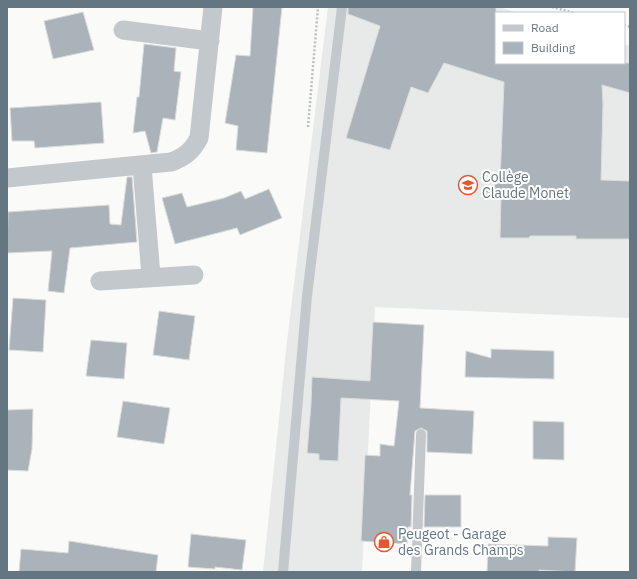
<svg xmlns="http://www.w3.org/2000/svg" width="637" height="579" font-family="'IBM Plex Sans',sans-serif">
<rect width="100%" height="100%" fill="#fafaf8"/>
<!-- built -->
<path fill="#e8e9e9" d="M 328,7 L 498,7 L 518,13 L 496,13 L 496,63 L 624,63 L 624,44 L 630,46 L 630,318 L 375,307 L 362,572 L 263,572 L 287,341 Z"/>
<!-- building -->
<path fill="#aab3b9" stroke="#dcdcda" d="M 253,7 L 282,7 L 267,153 L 236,150 L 238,126 L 225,123 L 236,55 L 250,56 Z
M 348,7 L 496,7 L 496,63 L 630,63 L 630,93 L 602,85 L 603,104 L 601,180 L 630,181 L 630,239 L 576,239 L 576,236 L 530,236 L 529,238 L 500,238 L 501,195 L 482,192 L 500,182 L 504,82 L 444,63 L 428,93 L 411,87 L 390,150 L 346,138 L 380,26 L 348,14 Z
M 83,12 L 94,50 L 53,59 L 44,21 Z
M 144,44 L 176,48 L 174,71 L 181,72 L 175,120 L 163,118 L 157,152 L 151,153 L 145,131 L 133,133 L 137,97 L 139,97 Z
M 101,102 L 104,143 L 35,148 L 34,141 L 12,141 L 10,108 Z
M 127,177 L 132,177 L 137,242 L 70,248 L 64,293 L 48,291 L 52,251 L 7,253 L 8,212 L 109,205 L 110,224 L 121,225 Z
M 269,189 L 282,218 L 240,235 L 237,228 L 175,244 L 162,198 L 182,193 L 187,207 L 224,198 L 241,191 L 245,199 Z
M 13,298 L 46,300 L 43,352 L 9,350 Z
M 159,311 L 195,316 L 189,360 L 153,355 Z
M 373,322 L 424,325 L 420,408 L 474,411 L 472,454 L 427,452 L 427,431 L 421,428 L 415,431 L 410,495 L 412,495 L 411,527 L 408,527 L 407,544 L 361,541 L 365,455 L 380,456 L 380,444 L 394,446 L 399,401 L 341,398 L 338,461 L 319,460 L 319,454 L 307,453 L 311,404 L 312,377 L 370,381 Z
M 91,340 L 127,343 L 124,379 L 86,376 Z
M 491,349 L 554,351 L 554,379 L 465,377 L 466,351 L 491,358 Z
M 123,401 L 170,408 L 164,444 L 117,437 Z
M 33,409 L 32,449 L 28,471 L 7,470 L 7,410 Z
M 533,421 L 564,422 L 564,460 L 533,459 Z
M 425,495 L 461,495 L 461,527 L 424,527 Z
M 191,534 L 246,540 L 242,570 L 215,567 L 215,569 L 188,567 Z
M 548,537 L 577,538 L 575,572 L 539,570 L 539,572 L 487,572 L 488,544 L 548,546 Z
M 69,541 L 158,555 L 156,572 L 19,572 L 21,549 L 68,553 Z"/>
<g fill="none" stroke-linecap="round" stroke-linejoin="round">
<!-- path -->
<path stroke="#bbbfc2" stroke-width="2.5" stroke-dasharray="2 2" stroke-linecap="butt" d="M 552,7 L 575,13
M 624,25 L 630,27
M 308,127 L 318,7"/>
<!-- service -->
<path stroke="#c3c8cc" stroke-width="10" d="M 283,572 L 307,296 L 342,7
M 416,572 L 421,434"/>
<!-- minor -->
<path stroke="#c3c8cc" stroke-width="19" d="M 123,30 L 210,41
M 142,166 L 151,276
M 7,178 L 171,162 C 185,157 192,151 199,138 L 213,7
M 100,281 L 194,275"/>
</g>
<!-- icons -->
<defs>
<g id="school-ring" transform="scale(1)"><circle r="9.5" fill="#fff" stroke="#e4572e" stroke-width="1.5"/><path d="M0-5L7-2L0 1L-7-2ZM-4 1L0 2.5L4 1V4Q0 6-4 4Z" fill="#e4572e"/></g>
<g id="shop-ring" transform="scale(1)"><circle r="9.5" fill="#fff" stroke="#e4572e" stroke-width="1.5"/><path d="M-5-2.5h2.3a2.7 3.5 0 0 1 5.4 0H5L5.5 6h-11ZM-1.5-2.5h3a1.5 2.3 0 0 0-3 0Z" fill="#e4572e"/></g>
</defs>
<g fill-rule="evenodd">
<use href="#school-ring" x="468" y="185"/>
<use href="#shop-ring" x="384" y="542"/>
</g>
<g text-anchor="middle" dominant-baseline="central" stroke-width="4" stroke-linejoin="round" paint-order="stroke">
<!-- poi labels -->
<g font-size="14" fill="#657683" stroke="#fff" text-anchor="start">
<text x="482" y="177">Collège<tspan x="482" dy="16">Claude Monet</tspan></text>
<text x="398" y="534">Peugeot - Garage<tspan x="398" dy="16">des Grands Champs</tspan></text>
</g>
</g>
<!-- border -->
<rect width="637" height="579" fill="none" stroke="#657683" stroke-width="16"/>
<!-- legend -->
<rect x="495" y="12" width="130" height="52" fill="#ffffff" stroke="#c1c8cd"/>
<rect x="503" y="25" width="20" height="6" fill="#c3c8cc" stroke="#c1c8cd"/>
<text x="531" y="32" font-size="12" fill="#657683">Road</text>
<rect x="503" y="42" width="20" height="12" fill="#aab3b9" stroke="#c1c8cd"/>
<text x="531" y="52" font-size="12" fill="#657683">Building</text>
</svg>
